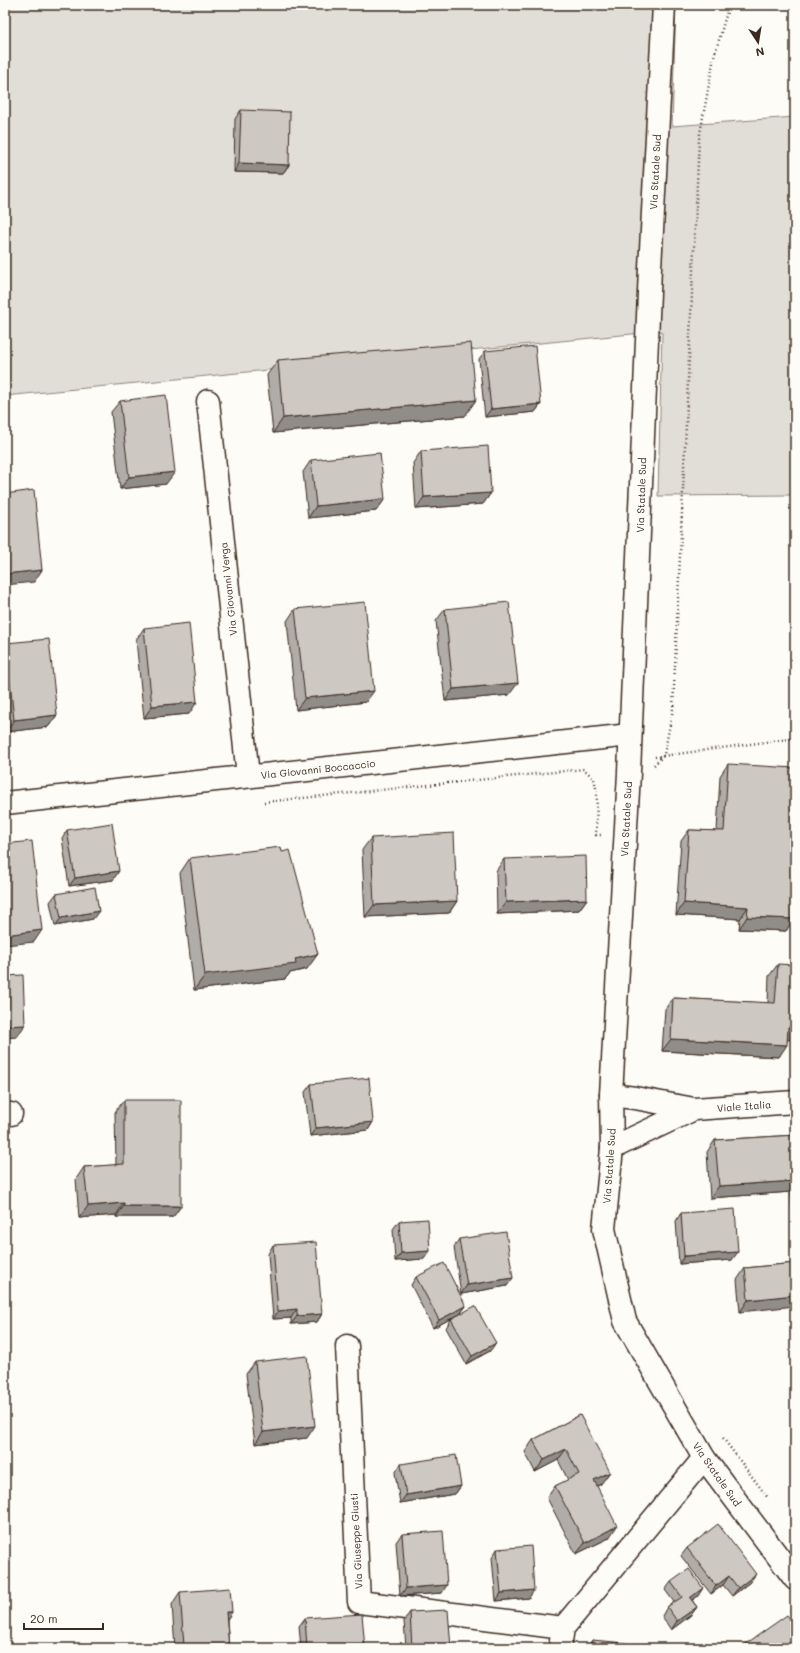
<svg xmlns="http://www.w3.org/2000/svg" width="800" height="1653" font-family="Mali,sans-serif">
<rect width="100%" height="100%" fill="#fdfcf7"/>
<filter id="ink" filterUnits="userSpaceOnUse"><feTurbulence type="fractalNoise" baseFrequency=".025" numOctaves="2"/><feDisplacementMap in="SourceGraphic" scale="8" xChannelSelector="R" yChannelSelector="G"/><feConvolveMatrix kernelMatrix="1 2 1 2 8 2 1 2 1" color-interpolation-filters="sRGB"/></filter>
<g filter="url(#ink)">
<!-- green -->
<path fill="#e1ded7" stroke="#8e847a" d="M 5,5 L 676,5 L 672,126 L 795,117 L 795,495 L 658,496 L 662,331 L 5,396 Z"/>
<g fill="none" stroke-linecap="round" stroke-linejoin="round">
<!-- minor casing -->
<g stroke="#3b2a1e" stroke-width="25">
<path id="minor" d="M 208,401 L 248,776
M 5,803 L 630,735
M 611,1095 L 635,1098 L 694,1109 L 795,1102
M 5,1114 L 11,1114
M 612,1148 L 694,1109
M 347,1346 L 359,1602 L 563,1628
M 560,1648 L 563,1628 L 704,1458"/>
</g>
<!-- major casing -->
<g stroke="#3b2a1e" stroke-width="25">
<path id="major" d="M 664,5 L 650,268 L 629,773 L 611,1095 L 612,1148 L 604,1229 L 625,1321 L 704,1458 L 795,1579"/>
</g>
<!-- path -->
<path stroke="#3b2a1e" stroke-width="2.5" stroke-dasharray="1 3" stroke-linecap="butt" d="M 655,757 L 795,738
M 654,765 L 664,755 L 673,709 L 699,139 L 714,57 L 729,5
M 264,802 L 584,769 L 594,779 L 597,792 L 596,835 L 601,835
M 723,1438 L 768,1498"/>
<!-- minor -->
<use href="#minor" stroke="#fdfcf7" stroke-width="22"/>
<!-- major -->
<use href="#major" stroke="#fdfcf7" stroke-width="22"/>
</g>
<!-- wall -->
<path fill="#b0aca7" stroke="#3b2a1e" d="M 241,110 L 289,165 L 283,173 L 234,172 L 235,119 Z
M 485,351 L 541,404 L 535,412 L 485,417 L 479,359 Z
M 278,360 L 465,416 L 273,433 L 267,375 Z
M 120,401 L 166,484 L 120,489 L 111,412 Z
M 421,451 L 491,493 L 483,504 L 416,509 L 413,463 Z
M 311,460 L 385,499 L 376,511 L 308,518 L 303,472 Z
M 295,609 L 366,702 L 296,710 L 287,621 Z
M 445,609 L 509,695 L 445,701 L 436,621 Z
M 144,628 L 189,714 L 144,718 L 136,640 Z
M 6,643 L 57,715 L 48,727 L 6,732 L 5,723 L 5,644 Z
M 728,764 L 794,919 L 786,931 L 739,929 L 740,919 L 676,915 L 681,841 L 689,830 L 717,831 L 720,776 Z
M 67,830 L 113,880 L 69,886 L 62,838 Z
M 371,838 L 457,901 L 449,913 L 365,917 L 362,850 Z
M 190,858 L 307,969 L 290,973 L 285,979 L 194,990 L 180,873 Z
M 504,859 L 587,899 L 579,910 L 497,914 L 496,871 Z
M 56,894 L 93,919 L 55,926 L 50,902 Z
M 778,964 L 788,1040 L 779,1057 L 662,1051 L 665,1009 L 673,998 L 768,1003 L 769,976 Z
M 311,1084 L 373,1122 L 368,1130 L 310,1136 L 305,1092 Z
M 124,1100 L 181,1206 L 173,1217 L 116,1217 L 116,1215 L 79,1218 L 76,1179 L 84,1167 L 116,1165 L 115,1112 Z
M 795,1135 L 795,1231 L 794,1231 L 791,1192 L 710,1198 L 707,1152 L 715,1140 Z
M 681,1213 L 732,1260 L 679,1264 L 676,1221 Z
M 399,1221 L 424,1259 L 395,1261 L 393,1229 Z
M 459,1239 L 507,1286 L 461,1294 L 454,1247 Z
M 273,1245 L 322,1314 L 317,1322 L 291,1324 L 291,1318 L 273,1319 L 268,1254 Z
M 795,1263 L 740,1312 L 737,1280 L 745,1268 Z
M 416,1277 L 466,1306 L 460,1314 L 433,1328 L 411,1285 Z
M 451,1319 L 490,1351 L 466,1364 L 446,1328 Z
M 255,1362 L 307,1438 L 255,1444 L 246,1374 Z
M 580,1415 L 601,1484 L 597,1486 L 609,1538 L 576,1554 L 547,1498 L 555,1486 L 568,1480 L 558,1460 L 535,1472 L 525,1452 L 533,1440 Z
M 401,1464 L 461,1486 L 455,1494 L 400,1503 L 395,1473 Z
M 402,1534 L 442,1593 L 400,1596 L 396,1542 Z
M 687,1548 L 750,1582 L 732,1596 L 723,1585 L 711,1594 L 681,1556 Z
M 497,1549 L 529,1598 L 496,1601 L 492,1558 Z
M 671,1582 L 698,1596 L 692,1600 L 697,1607 L 691,1615 L 671,1630 L 662,1616 L 667,1607 L 674,1602 L 665,1590 Z
M 180,1592 L 232,1612 L 227,1619 L 229,1648 L 175,1648 L 172,1604 Z
M 410,1612 L 451,1648 L 406,1648 L 404,1621 Z
M 305,1618 L 365,1648 L 301,1648 L 299,1626 Z
M 592,1640 L 626,1648 L 587,1648 Z"/>
<!-- shaded-wall -->
<path fill="#908c88" stroke="#3b2a1e" d="M 239,163 L 289,165 L 283,173 L 234,172 Z
M 476,400 L 465,416 L 273,433 L 283,418 Z
M 541,404 L 535,412 L 485,417 L 491,409 Z
M 175,472 L 166,484 L 120,489 L 129,477 Z
M 491,493 L 483,504 L 416,509 L 424,497 Z
M 385,499 L 376,511 L 308,518 L 316,506 Z
M 42,570 L 34,582 L 5,585 L 5,574 Z
M 518,683 L 509,695 L 445,701 L 453,689 Z
M 374,691 L 366,702 L 296,710 L 305,698 Z
M 197,702 L 189,714 L 144,718 L 152,706 Z
M 57,715 L 48,727 L 6,732 L 14,720 Z
M 119,871 L 113,880 L 69,886 L 75,878 Z
M 587,899 L 579,910 L 497,914 L 506,902 Z
M 457,901 L 449,913 L 365,917 L 374,905 Z
M 684,903 L 748,907 L 740,919 L 676,915 Z
M 99,911 L 93,919 L 55,926 L 61,918 Z
M 747,917 L 794,919 L 786,931 L 739,929 Z
M 42,930 L 34,942 L 5,945 L 5,935 Z
M 318,954 L 307,969 L 290,973 L 285,979 L 194,990 L 205,975 L 295,959 Z
M 25,1025 L 17,1037 L 5,1038 L 5,1026 Z
M 788,1027 L 795,1028 L 795,1040 L 780,1039 Z
M 671,1039 L 787,1045 L 779,1057 L 662,1051 Z
M 373,1122 L 368,1130 L 310,1136 L 316,1128 Z
M 795,1181 L 795,1187 L 791,1192 L 710,1198 L 719,1186 Z
M 124,1203 L 116,1215 L 79,1218 L 88,1206 Z
M 124,1206 L 181,1206 L 173,1217 L 116,1217 Z
M 430,1251 L 424,1259 L 395,1261 L 401,1253 Z
M 738,1252 L 732,1260 L 679,1264 L 684,1256 Z
M 513,1278 L 507,1286 L 461,1294 L 467,1285 Z
M 795,1295 L 795,1306 L 740,1312 L 748,1300 Z
M 466,1306 L 460,1314 L 433,1328 L 439,1320 Z
M 297,1309 L 291,1318 L 273,1319 L 278,1311 Z
M 322,1314 L 317,1322 L 291,1324 L 297,1316 Z
M 496,1343 L 490,1351 L 466,1364 L 472,1356 Z
M 315,1426 L 307,1438 L 255,1444 L 263,1432 Z
M 566,1449 L 558,1460 L 535,1472 L 544,1460 Z
M 610,1472 L 601,1484 L 585,1492 L 594,1480 Z
M 461,1486 L 455,1494 L 400,1503 L 406,1495 Z
M 617,1526 L 609,1538 L 576,1554 L 585,1543 Z
M 756,1574 L 750,1582 L 732,1596 L 738,1588 Z
M 729,1576 L 723,1585 L 711,1594 L 716,1586 Z
M 447,1585 L 442,1593 L 400,1596 L 406,1588 Z
M 703,1588 L 698,1596 L 684,1606 L 690,1598 Z
M 534,1590 L 529,1598 L 496,1601 L 501,1593 Z
M 697,1607 L 691,1615 L 671,1630 L 677,1621 Z
M 226,1612 L 232,1612 L 224,1624 Z"/>
<!-- building -->
<path fill="#cdc8c2" stroke="#3b2a1e" d="M 241,110 L 290,112 L 289,165 L 239,163 Z
M 471,343 L 476,400 L 283,418 L 278,360 Z
M 535,346 L 541,404 L 491,409 L 485,351 Z
M 166,395 L 175,472 L 129,477 L 120,401 Z
M 488,446 L 491,493 L 424,497 L 421,451 Z
M 380,453 L 385,499 L 316,506 L 311,460 Z
M 34,490 L 42,570 L 5,574 L 5,494 Z
M 365,602 L 374,691 L 305,698 L 295,609 Z
M 509,602 L 518,683 L 453,689 L 445,609 Z
M 189,623 L 197,702 L 152,706 L 144,628 Z
M 49,639 L 57,715 L 14,720 L 6,643 Z
M 728,764 L 795,768 L 795,907 L 794,919 L 747,917 L 748,907 L 684,903 L 689,830 L 724,831 Z
M 112,823 L 119,871 L 75,878 L 67,830 Z
M 454,833 L 457,901 L 374,905 L 371,838 Z
M 32,841 L 42,930 L 5,935 L 5,844 Z
M 281,847 L 282,852 L 290,850 L 318,954 L 295,959 L 296,964 L 205,975 L 190,858 Z
M 586,856 L 587,899 L 506,902 L 504,859 Z
M 95,887 L 99,911 L 61,918 L 56,894 Z
M 778,964 L 795,965 L 795,1028 L 788,1027 L 787,1045 L 671,1039 L 673,998 L 775,1003 Z
M 23,975 L 25,1025 L 5,1026 L 5,976 Z
M 369,1078 L 373,1122 L 316,1128 L 311,1084 Z
M 124,1100 L 181,1100 L 181,1206 L 124,1206 L 124,1203 L 88,1206 L 84,1167 L 124,1164 Z
M 795,1135 L 795,1181 L 719,1186 L 715,1140 Z
M 735,1209 L 738,1252 L 684,1256 L 681,1213 Z
M 428,1219 L 430,1251 L 401,1253 L 399,1221 Z
M 506,1232 L 513,1278 L 467,1285 L 459,1239 Z
M 316,1242 L 322,1314 L 297,1316 L 297,1309 L 278,1311 L 273,1245 Z
M 444,1263 L 466,1306 L 439,1320 L 416,1277 Z
M 795,1263 L 795,1295 L 748,1300 L 745,1268 Z
M 475,1306 L 496,1343 L 472,1356 L 451,1319 Z
M 307,1356 L 315,1426 L 263,1432 L 255,1362 Z
M 580,1415 L 610,1472 L 594,1480 L 617,1526 L 585,1543 L 555,1486 L 579,1474 L 566,1449 L 544,1460 L 533,1440 Z
M 456,1455 L 461,1486 L 406,1495 L 401,1464 Z
M 718,1524 L 756,1574 L 738,1588 L 729,1576 L 716,1586 L 687,1548 Z
M 443,1531 L 447,1585 L 406,1588 L 402,1534 Z
M 531,1546 L 534,1590 L 501,1593 L 497,1549 Z
M 689,1569 L 703,1588 L 690,1598 L 697,1607 L 677,1621 L 667,1607 L 682,1597 L 671,1582 Z
M 230,1588 L 232,1612 L 226,1612 L 229,1648 L 180,1648 L 180,1647 L 184,1646 L 180,1592 Z
M 448,1610 L 451,1648 L 412,1648 L 410,1612 Z
M 362,1614 L 365,1648 L 307,1648 L 305,1618 Z
M 787,1615 L 795,1625 L 795,1648 L 740,1648 Z
M 592,1640 L 626,1643 L 626,1648 L 591,1648 Z"/>
</g>
<g text-anchor="middle" dominant-baseline="central" stroke-width="4" stroke-linejoin="round" paint-order="stroke">
<!-- street labels -->
<g font-size="10" fill="#3b2a1e" stroke="#fdfcf7">
<text transform="translate(655 172) rotate(-87)">Via Statale Sud</text>
<text transform="translate(641 495) rotate(-88)">Via Statale Sud</text>
<text transform="translate(228 589) rotate(-96)">Via Giovanni Verga</text>
<text transform="translate(318 769) rotate(-6)">Via Giovanni Boccaccio</text>
<text transform="translate(626 819) rotate(-87)">Via Statale Sud</text>
<text transform="translate(744 1106) rotate(-4)">Viale Italia</text>
<text transform="translate(609 1166) rotate(-86)">Via Statale Sud</text>
<text transform="translate(717 1474) rotate(55)">Via Statale Sud</text>
<text transform="translate(356 1541) rotate(-93)">Via Giuseppe Giusti</text>
</g>
</g>
<!-- margin -->
<rect width="800" height="1653" fill="none" stroke="#fdfcf7" stroke-width="20"/>
<rect x="10" y="10" width="780" height="1633" fill="none" stroke="#3b2a1e" stroke-width="1.5" filter="url(#ink)"/>
<!-- north arrow -->
<g transform="translate(758 42) rotate(168)" stroke="#fdfcf7" stroke-width="3" paint-order="stroke">
<path d="M0-3L7 15L0 10L-7 15Z" fill="#3b2a1e"/>
<text y="-6" font-size="11" font-weight="bold" text-anchor="middle" fill="#3b2a1e">N</text>
</g>
<!-- scale -->
<path d="M24 1623v6h79v-6" fill="none" stroke="#3b2a1e" stroke-width="2"/>
<text x="30" y="1623" font-size="12" fill="#3b2a1e" stroke="#fdfcf7" stroke-width="3" paint-order="stroke">20 m</text>
</svg>
